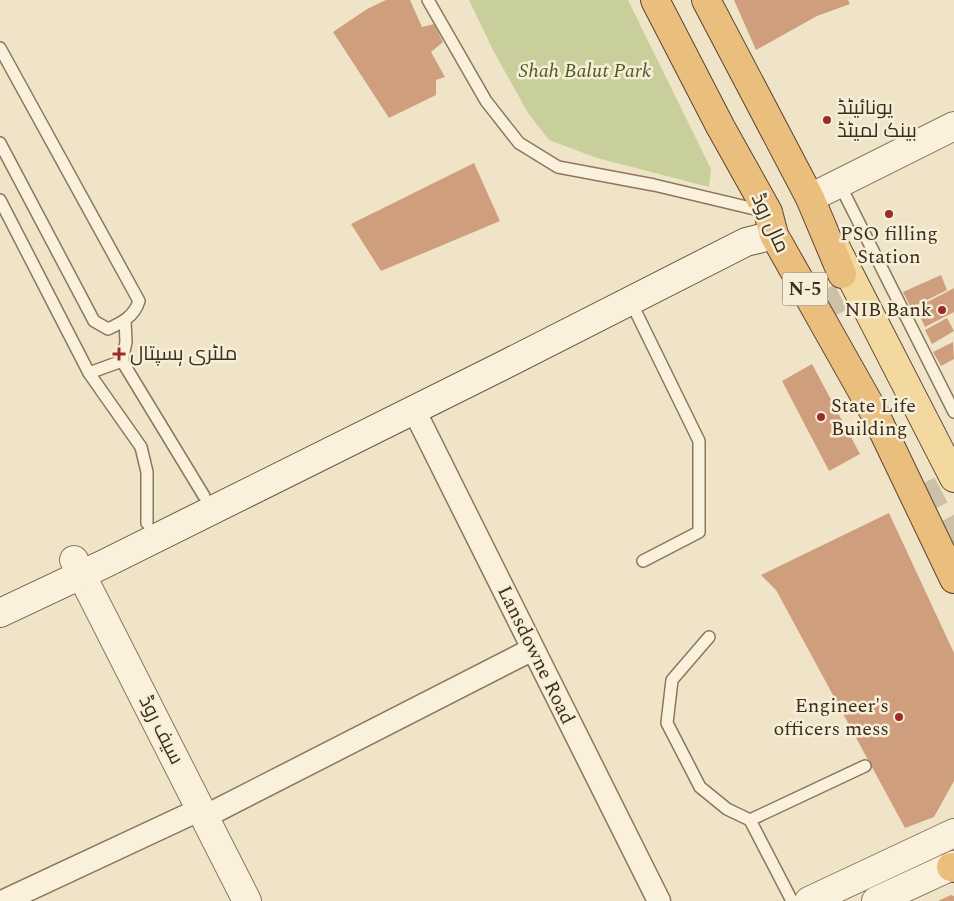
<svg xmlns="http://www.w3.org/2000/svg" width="954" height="901" font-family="Spectral,Cairo,serif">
<rect width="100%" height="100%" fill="#f0e4c8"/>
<!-- green -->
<path fill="#c9cf9b" d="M 469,0 L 628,0 L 711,169 L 709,187 L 597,158 L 549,140 L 528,113 L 494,52 Z"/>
<!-- building -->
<path fill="#cf9f7d" d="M 386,0 L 410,0 L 422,27 L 434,24 L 443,42 L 431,52 L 445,77 L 436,80 L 436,95 L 389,118 L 333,32 L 367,9 Z
M 734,0 L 848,0 L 850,4 L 817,16 L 756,50 Z
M 474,163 L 500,221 L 381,271 L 351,224 Z
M 941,275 L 947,290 L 911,308 L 903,292 Z
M 954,288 L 954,312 L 925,327 L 916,308 Z
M 947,318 L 954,331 L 932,344 L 925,330 Z
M 953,342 L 954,359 L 941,366 L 933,352 Z
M 812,364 L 860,454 L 829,471 L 782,381 Z
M 889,513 L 954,653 L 954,781 L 934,817 L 905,828 L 776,590 L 761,575 Z
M 951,895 L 954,896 L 954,901 L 938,901 Z"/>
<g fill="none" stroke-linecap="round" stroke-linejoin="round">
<!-- trunk-tunnel -->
<path stroke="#ccc0a6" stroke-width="28" stroke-dasharray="28 14" stroke-linecap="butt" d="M 822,291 L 841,328
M 922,484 L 954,545"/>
<!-- service casing -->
<g stroke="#8d765c" stroke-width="14">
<path id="service" d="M 428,0 L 486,101 L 519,143 L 558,167 L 654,185 L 763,211
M 0,48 L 139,301 C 134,317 121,323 108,329 L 94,321 L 0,143
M 839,183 L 954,412
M 0,200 L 89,373 L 141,447 L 147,472 L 147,523
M 631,302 L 699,441 L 699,532 L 643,561
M 125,321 L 126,342 L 122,361 L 204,496
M 89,373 L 122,361
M 709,637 L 672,680 L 667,723 L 700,787 L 727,809 L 750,820 L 792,901
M 750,820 L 865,766"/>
</g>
<!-- minor casing -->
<g stroke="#8d765c" stroke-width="25">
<path id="minor" d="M 414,410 L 659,901
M 204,817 L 533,649
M 4,901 L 201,809"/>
</g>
<!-- tertiary casing -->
<g stroke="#8d765c" stroke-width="30">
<path id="tertiary" d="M 810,198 L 954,126
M 74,560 L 247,901
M 809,901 L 954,833
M 876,901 L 954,865"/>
</g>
<!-- secondary casing -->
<g stroke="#6f573f" stroke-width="30">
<path id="secondary" d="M 0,613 L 104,564 L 502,366 L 746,242 L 774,235"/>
</g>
<!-- primary casing -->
<g stroke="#5b4430" stroke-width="30">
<path id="primary" d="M 836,248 L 954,478"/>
</g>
<!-- trunk casing -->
<g stroke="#5b4430" stroke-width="30">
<path id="trunk" d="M 655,0 L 720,126 L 768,212 L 774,235 L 875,414 L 954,579
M 706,0 L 810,198 L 842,274
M 951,867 L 954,868"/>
</g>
<!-- service -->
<use href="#service" stroke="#faf1dc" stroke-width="11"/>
<!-- minor -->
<use href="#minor" stroke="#faf1dc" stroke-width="22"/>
<!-- tertiary -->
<use href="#tertiary" stroke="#faf1dc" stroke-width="28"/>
<!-- secondary -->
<use href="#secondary" stroke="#faf1dc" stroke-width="28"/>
<!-- primary -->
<use href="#primary" stroke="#f3d9a0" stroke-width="28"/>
<!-- trunk -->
<use href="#trunk" stroke="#eabe7c" stroke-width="28"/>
</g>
<!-- markers -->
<g fill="#9e2a2b" stroke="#f7eed8" stroke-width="2">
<circle cx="827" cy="120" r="5"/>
<circle cx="889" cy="214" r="5"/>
<circle cx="942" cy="310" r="5"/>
<path d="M116.5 346.5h5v5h5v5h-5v5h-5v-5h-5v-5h5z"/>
<circle cx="821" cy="417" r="5"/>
<circle cx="899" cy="717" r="5"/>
</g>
<g text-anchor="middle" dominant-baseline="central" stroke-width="5" stroke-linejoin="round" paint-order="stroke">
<!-- shield labels -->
<rect fill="#f7eed8" stroke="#756857" stroke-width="1" x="782.5" y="272.5" width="45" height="33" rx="4"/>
<g font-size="19" font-weight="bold" fill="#3d2e20">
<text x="805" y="289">N-5</text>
</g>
<!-- park labels -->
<g font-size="20" font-style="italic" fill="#4d5a26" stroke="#f7eed8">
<text x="585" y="71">Shah Balut Park</text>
</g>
<!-- poi labels -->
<g font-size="20" fill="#3d2e20" stroke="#f7eed8" text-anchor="start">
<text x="837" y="108">یونائیٹڈ<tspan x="837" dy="23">بینک لمیٹڈ</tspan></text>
<text x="889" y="234" text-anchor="middle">PSO filling<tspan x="889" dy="23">Station</tspan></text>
<text x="932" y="310" text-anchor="end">NIB Bank</text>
<text x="130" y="354">ملٹری ہسپتال</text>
<text x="831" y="406">State Life<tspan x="831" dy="23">Building</tspan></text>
<text x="889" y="706" text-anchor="end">Engineer's<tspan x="889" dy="23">officers mess</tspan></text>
</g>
<!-- street labels -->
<g font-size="20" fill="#3d2e20" stroke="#f7eed8">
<text transform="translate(770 223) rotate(65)">مال روڈ</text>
<text transform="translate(536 655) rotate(64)">Lansdowne Road</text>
<text transform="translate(161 730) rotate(63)">سیف روڈ</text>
</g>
</g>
</svg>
